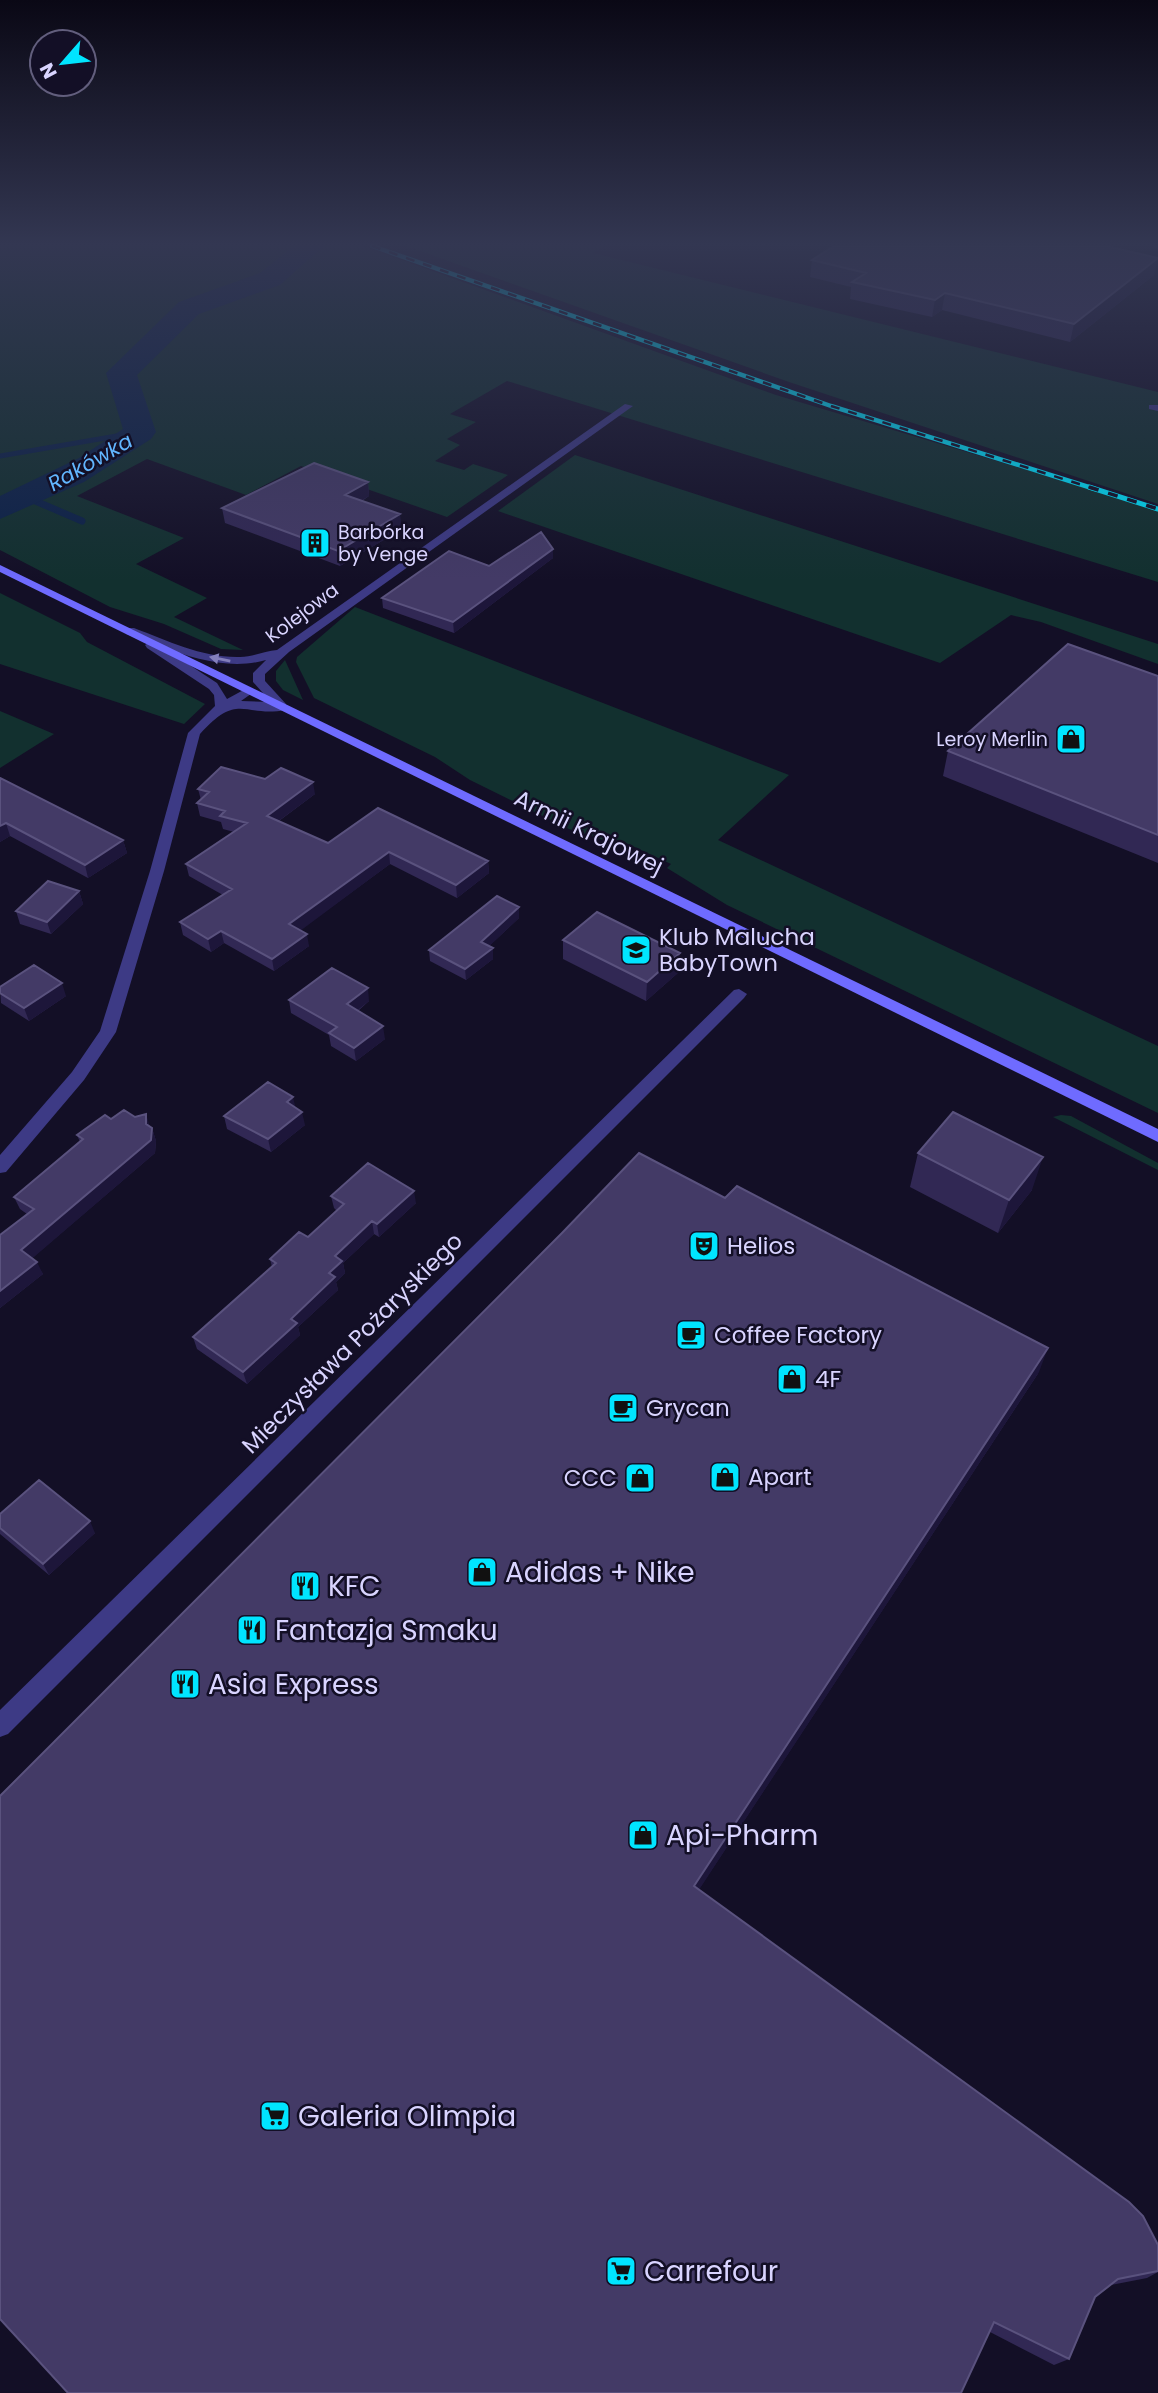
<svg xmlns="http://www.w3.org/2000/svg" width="1158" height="2393" font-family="Poppins,sans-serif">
<rect width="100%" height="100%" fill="#130f26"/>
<!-- green -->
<path fill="#12302f" d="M 0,246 L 363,246 L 776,395 L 1158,509 L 1158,582 L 507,381 L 450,414 L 476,422 L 447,439 L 460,445 L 435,461 L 464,470 L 473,464 L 508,475 L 447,517 L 301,466 L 246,495 L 147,459 L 77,496 L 184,538 L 136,564 L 207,598 L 174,617 L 243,650 L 221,649 L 164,624 L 110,607 L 0,550 Z
M 406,246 L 604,246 L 593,253 L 1158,392 L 1158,504 L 789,382 Z
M 575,455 L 1158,644 L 1158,664 L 1041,622 L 1011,615 L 940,663 L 498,511 Z
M 0,593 L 80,633 L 87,642 L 205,704 L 184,724 L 0,664 Z
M 355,607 L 789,775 L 718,840 L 1158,1046 L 1158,1113 L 727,905 L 667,868 L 671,864 L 626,843 L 622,846 L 569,829 L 470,780 L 435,757 L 314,698 L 296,662 L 297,657 Z
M 285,660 L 303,700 L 283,690 L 276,681 L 276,671 Z
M 0,711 L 54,734 L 0,768 Z
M 1061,1115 L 1071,1116 L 1158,1163 L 1158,1170 L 1053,1117 Z"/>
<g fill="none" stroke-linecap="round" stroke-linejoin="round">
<!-- stream-far1 -->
<path stroke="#0c2248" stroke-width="5" d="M 0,456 L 140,432"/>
<!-- stream -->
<path stroke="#0c2248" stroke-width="7" d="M 26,497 L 82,521"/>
<!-- river -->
<path fill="#0c2248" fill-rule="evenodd" d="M 294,246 L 324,246 L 280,285 L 199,314 L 137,375 L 156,432 L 151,439 L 84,482 L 0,519 L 0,496 L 79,458 L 123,429 L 106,373 L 179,302 L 260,273 Z"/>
<!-- street -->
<path fill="#3d3a85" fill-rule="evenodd" d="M 1153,246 L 1158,246 L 1158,249 Z
M 625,404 L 633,406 L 289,652 L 265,674 L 265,681 L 286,704 L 286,710 C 243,718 239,691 200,734 L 164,871 L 116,1032 L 84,1080 L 6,1172 L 0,1173 L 0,1155 L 72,1072 L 100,1031 L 150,871 L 188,733 L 215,706 L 214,695 L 209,689 L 147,648 L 145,645 L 149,642 L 126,634 L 126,628 L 134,628 C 168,641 203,658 240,657 C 253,657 265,651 277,650 ZM 162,647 C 195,659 231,670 266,660 L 253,673 L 253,682 L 271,702 L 241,701 L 255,691 L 249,687 L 227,699 L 217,683 Z
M 1149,405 L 1158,405 L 1158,411 L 1149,409 Z
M 739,989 L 747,994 L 744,998 L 8,1734 L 0,1737 L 0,1710 L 734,990 Z"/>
<!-- secondary -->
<path fill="#6f6bff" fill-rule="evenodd" d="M 0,565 L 1158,1129 L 1158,1142 L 0,572 Z"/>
<!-- rail-far1 casing -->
<g stroke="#00e5ff" stroke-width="4.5">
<path id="rail-far1" d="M 372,246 L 831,406 L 1095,489"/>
</g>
<!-- rail casing -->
<g stroke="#00e5ff" stroke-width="5">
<path id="rail" d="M 1089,487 L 1158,509"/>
</g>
<!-- rail-far1 -->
<use href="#rail-far1" stroke="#130f26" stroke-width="2.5" stroke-dasharray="9" stroke-linecap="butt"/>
<!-- rail -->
<use href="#rail" stroke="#130f26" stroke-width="3.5" stroke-dasharray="10" stroke-linecap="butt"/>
</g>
<!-- wall -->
<path fill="#312854" d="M 812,260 L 1154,275 L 1070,342 L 942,310 L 932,317 L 850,299 L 851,287 L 810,277 Z
M 368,482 L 369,496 L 362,501 L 402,529 L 340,566 L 225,523 L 222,508 Z
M 553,549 L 553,558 L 454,633 L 383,608 L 382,598 Z
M 1158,676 L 1158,863 L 943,776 L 948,751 Z
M 0,778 L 123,840 L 127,853 L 88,878 L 10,836 L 0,842 Z
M 198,789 L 315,794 L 279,821 L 328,843 L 488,861 L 489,873 L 457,898 L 390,864 L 300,930 L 309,946 L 274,971 L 224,943 L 211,952 L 183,935 L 180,922 L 223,895 L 189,876 L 186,864 L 234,832 L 223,829 L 221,822 L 200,816 L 197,803 L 201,800 Z
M 79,891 L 83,904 L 51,934 L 20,924 L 16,911 Z
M 519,907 L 519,918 L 489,946 L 493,959 L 466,980 L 430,961 L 429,950 Z
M 563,940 L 680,953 L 679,972 L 646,1001 L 563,959 Z
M 0,987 L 66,996 L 29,1021 L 1,1003 Z
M 289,1000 L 369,1001 L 358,1011 L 385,1039 L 356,1061 L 331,1046 L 329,1035 L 291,1013 Z
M 224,1116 L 305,1125 L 271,1152 L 227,1129 Z
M 111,1119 L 152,1128 L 156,1141 L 155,1153 L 32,1258 L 43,1274 L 0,1308 L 0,1235 L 27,1214 L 20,1209 L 14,1197 L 80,1142 L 77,1135 Z
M 918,1153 L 1032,1190 L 998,1233 L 910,1187 Z
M 331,1196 L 416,1203 L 379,1237 L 374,1234 L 343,1263 L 345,1273 L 336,1282 L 338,1290 L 298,1327 L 300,1335 L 247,1384 L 197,1349 L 193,1337 L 272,1267 L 270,1259 L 308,1237 L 337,1211 L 334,1208 Z
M 1039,1372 L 699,1889 L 1158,2245 L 1158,2272 L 1147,2278 L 1111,2285 L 1095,2297 L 1069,2359 L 1054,2365 L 990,2332 L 68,2393 Z
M 0,1514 L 95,1533 L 49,1575 L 0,1534 Z"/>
<!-- shaded-wall -->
<path fill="#1d163a" d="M 1158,258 L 1154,275 L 1070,342 L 1074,324 Z
M 945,293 L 942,310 L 932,317 L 935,300 Z
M 368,482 L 369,496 L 347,509 L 345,495 Z
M 400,514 L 402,529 L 340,566 L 338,551 Z
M 553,549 L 553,558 L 454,633 L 453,622 Z
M 313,782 L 315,794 L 269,828 L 267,816 Z
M 6,823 L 10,836 L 0,842 L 0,826 Z
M 123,840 L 127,853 L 88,878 L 85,865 Z
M 389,852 L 390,864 L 292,937 L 289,924 Z
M 488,861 L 489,873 L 457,898 L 456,885 Z
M 79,891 L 83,904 L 51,934 L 47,922 Z
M 519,907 L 519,918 L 482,953 L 481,942 Z
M 221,931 L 224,943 L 211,952 L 208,939 Z
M 307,934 L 309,946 L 274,971 L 272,959 Z
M 493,948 L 493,959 L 466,980 L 465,969 Z
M 680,953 L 679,972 L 646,1001 L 647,982 Z
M 62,983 L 66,996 L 29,1021 L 24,1008 Z
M 368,988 L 369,1001 L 349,1017 L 347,1004 Z
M 383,1026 L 385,1039 L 356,1061 L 354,1048 Z
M 293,1097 L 296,1110 L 287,1102 Z
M 302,1112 L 305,1125 L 271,1152 L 268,1139 Z
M 146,1114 L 150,1127 L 146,1124 Z
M 152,1128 L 156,1141 L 155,1153 L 27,1263 L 21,1250 Z
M 1043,1157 L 1032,1190 L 998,1233 L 1009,1200 Z
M 414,1191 L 416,1203 L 379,1237 L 377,1224 Z
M 372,1221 L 374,1234 L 343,1263 L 345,1273 L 336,1282 L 338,1290 L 298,1327 L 300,1335 L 247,1384 L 243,1372 L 329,1273 L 335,1256 Z
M 37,1262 L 43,1274 L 0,1308 L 0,1291 Z
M 1048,1348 L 1039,1372 L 691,1902 L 694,1886 Z
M 90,1521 L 95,1533 L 49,1575 L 43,1564 Z"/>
<!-- building -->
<path fill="#433a66" stroke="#5a527e" stroke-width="2" d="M 834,246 L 1106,246 L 1158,258 L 1074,324 L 945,293 L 935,300 L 852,282 L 866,273 L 812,260 Z
M 314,463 L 368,482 L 345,495 L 400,514 L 338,551 L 222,508 Z
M 541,532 L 553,549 L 453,622 L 382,598 L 449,551 L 489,566 Z
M 1068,644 L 1158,676 L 1158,835 L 948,751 Z
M 221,767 L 265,779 L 281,768 L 313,782 L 267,816 L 328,843 L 378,808 L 488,861 L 456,885 L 389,852 L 289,924 L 307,934 L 272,959 L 221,931 L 208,939 L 180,922 L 232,889 L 186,864 L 247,823 L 220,816 L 225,811 L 197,803 L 209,792 L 198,789 Z
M 0,778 L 123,840 L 85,865 L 6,823 L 0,826 Z
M 48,881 L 79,891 L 47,922 L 16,911 Z
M 497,896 L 519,907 L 481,942 L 493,948 L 465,969 L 429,950 Z
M 597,912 L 680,953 L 647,982 L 563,940 Z
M 34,965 L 62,983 L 24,1008 L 0,993 L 0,987 Z
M 332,968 L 368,988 L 347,1004 L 383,1026 L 354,1048 L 329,1033 L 337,1027 L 289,1000 Z
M 268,1082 L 293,1097 L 287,1102 L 302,1112 L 268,1139 L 224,1116 Z
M 124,1110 L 135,1117 L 146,1114 L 146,1124 L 152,1128 L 151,1140 L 21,1250 L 37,1262 L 0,1291 L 0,1235 L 34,1209 L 14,1197 L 83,1139 L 77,1135 L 105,1115 L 111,1119 Z
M 953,1112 L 1043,1157 L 1009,1200 L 918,1153 Z
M 639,1153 L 725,1198 L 737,1186 L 1048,1348 L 694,1886 L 1129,2202 L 1143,2216 L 1158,2245 L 1158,2271 L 1118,2279 L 1095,2297 L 1069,2359 L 994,2322 L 961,2393 L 68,2393 L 0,2319 L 0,1796 L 562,1233 Z
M 368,1163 L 414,1191 L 377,1224 L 372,1221 L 335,1256 L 342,1261 L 329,1273 L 335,1277 L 291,1319 L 297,1323 L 243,1372 L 193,1337 L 276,1263 L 270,1259 L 299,1232 L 308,1237 L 344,1204 L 331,1196 Z
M 39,1480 L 90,1521 L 43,1564 L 0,1528 L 0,1514 Z"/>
<!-- one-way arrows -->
<defs><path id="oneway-solid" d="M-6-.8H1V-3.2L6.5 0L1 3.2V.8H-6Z" transform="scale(1.75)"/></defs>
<use fill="#837fbc" href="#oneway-solid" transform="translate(220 659) rotate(-169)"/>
<!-- sky -->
<linearGradient id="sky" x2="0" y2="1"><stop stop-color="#0a0815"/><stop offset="0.42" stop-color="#333752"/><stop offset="1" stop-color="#333752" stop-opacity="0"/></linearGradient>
<rect width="1158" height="581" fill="url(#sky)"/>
<!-- icons -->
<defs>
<g id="building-square" transform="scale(1.575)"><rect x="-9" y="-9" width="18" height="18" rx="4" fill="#00e5ff" stroke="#130f26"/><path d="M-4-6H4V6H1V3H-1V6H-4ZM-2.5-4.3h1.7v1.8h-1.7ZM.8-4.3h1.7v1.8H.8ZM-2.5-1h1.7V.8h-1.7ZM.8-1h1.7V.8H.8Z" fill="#111"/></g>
<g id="shop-square" transform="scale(1.575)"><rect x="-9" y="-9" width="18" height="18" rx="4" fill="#00e5ff" stroke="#130f26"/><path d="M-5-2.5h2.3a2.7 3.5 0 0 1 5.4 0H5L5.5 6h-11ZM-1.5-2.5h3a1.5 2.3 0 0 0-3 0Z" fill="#111"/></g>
<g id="school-square" transform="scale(1.575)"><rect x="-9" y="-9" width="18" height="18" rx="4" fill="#00e5ff" stroke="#130f26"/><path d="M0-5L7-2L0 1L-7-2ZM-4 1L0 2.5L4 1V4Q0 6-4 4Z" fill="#111"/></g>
<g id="theatre-square" transform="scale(1.575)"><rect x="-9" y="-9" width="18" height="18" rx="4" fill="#00e5ff" stroke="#130f26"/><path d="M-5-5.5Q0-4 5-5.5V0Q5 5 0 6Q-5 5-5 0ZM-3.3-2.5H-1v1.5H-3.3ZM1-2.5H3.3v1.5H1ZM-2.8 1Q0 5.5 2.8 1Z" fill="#111"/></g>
<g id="cafe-square" transform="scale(1.575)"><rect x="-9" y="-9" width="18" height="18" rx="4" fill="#00e5ff" stroke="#130f26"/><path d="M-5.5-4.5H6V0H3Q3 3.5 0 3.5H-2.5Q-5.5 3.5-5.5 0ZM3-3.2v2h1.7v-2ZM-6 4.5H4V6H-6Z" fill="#111"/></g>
<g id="restaurant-square" transform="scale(1.575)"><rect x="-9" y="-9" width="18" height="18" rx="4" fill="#00e5ff" stroke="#130f26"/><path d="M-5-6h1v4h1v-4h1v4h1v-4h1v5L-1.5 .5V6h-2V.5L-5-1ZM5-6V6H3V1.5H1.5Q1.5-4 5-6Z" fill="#111"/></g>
<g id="supermarket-square" transform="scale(1.575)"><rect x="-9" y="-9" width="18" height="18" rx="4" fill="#00e5ff" stroke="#130f26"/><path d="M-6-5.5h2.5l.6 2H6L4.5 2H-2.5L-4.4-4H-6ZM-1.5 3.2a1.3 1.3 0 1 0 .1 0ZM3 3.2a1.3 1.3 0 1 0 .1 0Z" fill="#111"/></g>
</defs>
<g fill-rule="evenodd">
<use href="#building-square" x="315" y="543"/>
<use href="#shop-square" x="1071" y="739"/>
<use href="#school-square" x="636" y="950"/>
<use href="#theatre-square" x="704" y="1246"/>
<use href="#cafe-square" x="691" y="1335"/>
<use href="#shop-square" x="792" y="1379"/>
<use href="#cafe-square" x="623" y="1408"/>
<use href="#shop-square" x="725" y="1477"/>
<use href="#shop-square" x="640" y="1478"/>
<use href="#shop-square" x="482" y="1572"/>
<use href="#restaurant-square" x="305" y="1586"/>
<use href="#restaurant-square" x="252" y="1630"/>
<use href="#restaurant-square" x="185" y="1684"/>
<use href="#shop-square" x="643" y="1835"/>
<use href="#supermarket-square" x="275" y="2116"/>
<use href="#supermarket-square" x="621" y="2271"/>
</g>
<g text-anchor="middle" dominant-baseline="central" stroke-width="5" stroke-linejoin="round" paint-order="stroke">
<!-- far-poi labels -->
<g font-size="19" fill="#d9d4ff" stroke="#130f26" text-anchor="start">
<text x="338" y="532">Barbórka<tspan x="338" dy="22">by Venge</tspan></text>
<text x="1048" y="739" text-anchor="end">Leroy Merlin</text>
</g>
<!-- far-street labels -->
<g font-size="19" fill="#d9d4ff" stroke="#130f26">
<text transform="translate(302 613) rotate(-37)">Kolejowa</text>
</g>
<!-- far-water labels -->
<g font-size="21" font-style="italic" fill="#62b6ff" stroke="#130f26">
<text transform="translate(90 462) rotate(-30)">Rakówka</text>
</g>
<!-- street labels -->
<g font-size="23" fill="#d9d4ff" stroke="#130f26">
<text transform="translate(589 832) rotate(26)">Armii Krajowej</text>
<text transform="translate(352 1343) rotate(-45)">Mieczysława Pożaryskiego</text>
</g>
<!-- poi labels -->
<g font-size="23" fill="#d9d4ff" stroke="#130f26" text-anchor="start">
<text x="659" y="937">Klub Malucha<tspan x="659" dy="26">BabyTown</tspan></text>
<text x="727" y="1246">Helios</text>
<text x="714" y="1335">Coffee Factory</text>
<text x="815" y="1379">4F</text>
<text x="646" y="1408">Grycan</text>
<text x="748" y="1477">Apart</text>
<text x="617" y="1478" text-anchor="end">CCC</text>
</g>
<!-- near-poi labels -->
<g font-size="28" fill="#d9d4ff" stroke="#130f26" text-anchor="start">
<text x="505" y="1572">Adidas + Nike</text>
<text x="328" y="1586">KFC</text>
<text x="275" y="1630">Fantazja Smaku</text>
<text x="208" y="1684">Asia Express</text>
<text x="666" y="1835">Api-Pharm</text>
<text x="298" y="2116">Galeria Olimpia</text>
<text x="644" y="2271">Carrefour</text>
</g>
</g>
<!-- north arrow -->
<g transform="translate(63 63) rotate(242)"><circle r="33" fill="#130f26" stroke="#625e7d" stroke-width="2"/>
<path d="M0-5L12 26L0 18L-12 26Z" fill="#00e5ff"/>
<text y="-10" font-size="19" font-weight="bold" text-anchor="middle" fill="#d9d4ff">N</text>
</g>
</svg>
